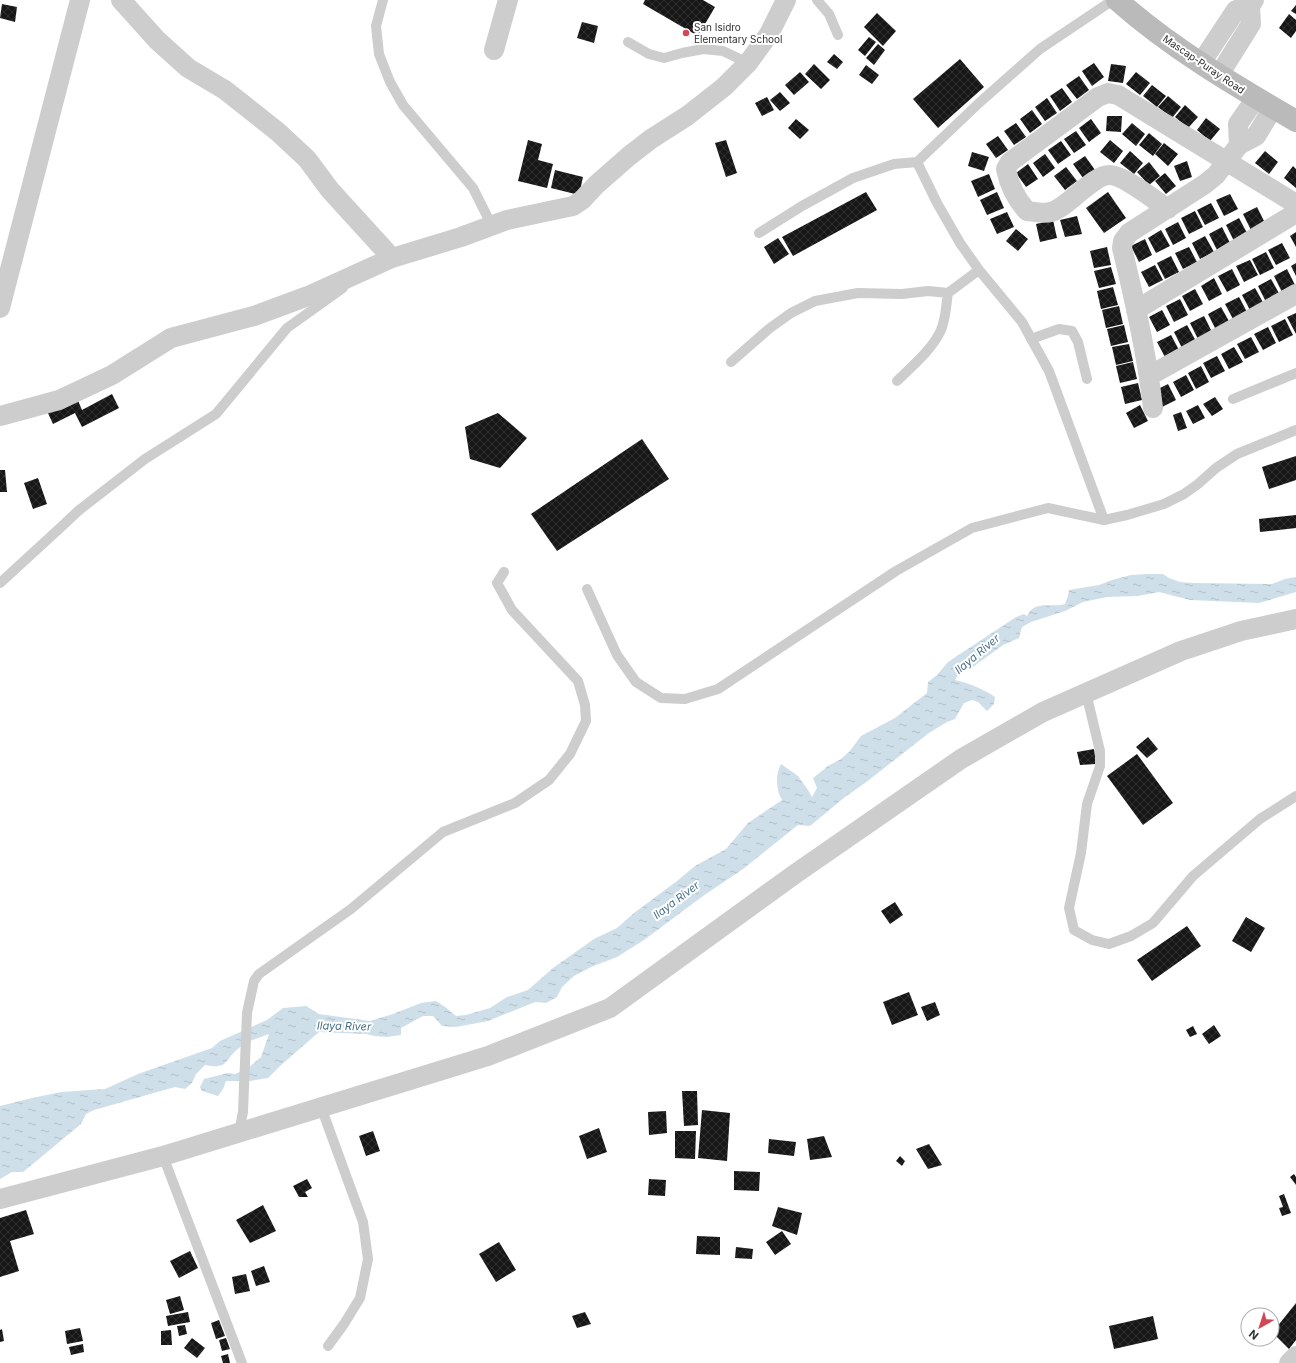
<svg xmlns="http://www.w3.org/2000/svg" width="1296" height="1363" font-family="Inter,sans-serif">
<defs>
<pattern id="water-ripples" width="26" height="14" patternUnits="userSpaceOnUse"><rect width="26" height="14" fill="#cedfe9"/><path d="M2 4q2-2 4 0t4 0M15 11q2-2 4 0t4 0" fill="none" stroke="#b1c0c8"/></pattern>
<pattern id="building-cross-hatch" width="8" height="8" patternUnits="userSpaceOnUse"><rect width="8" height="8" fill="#171717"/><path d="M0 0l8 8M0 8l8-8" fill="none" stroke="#303030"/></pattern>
</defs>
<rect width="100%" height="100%" fill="#fff"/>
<!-- water -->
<path fill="url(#water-ripples)" d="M 1147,574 L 1163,574 L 1169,578 L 1180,582 L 1193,583 L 1272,584 L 1285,579 L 1296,577 L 1296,592 L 1259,603 L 1190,600 L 1159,592 L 1138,596 L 1107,597 L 1083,602 L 1065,611 L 1031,622 L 1022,627 L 1019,638 L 1003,645 L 970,669 L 959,673 L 955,680 C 968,683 984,689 995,697 L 994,704 L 987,711 L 978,702 L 972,700 L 964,703 L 955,719 L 947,722 L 929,733 L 865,783 L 845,797 L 810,826 L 798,825 L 743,869 L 703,896 L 644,940 L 617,957 L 591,967 L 574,976 L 562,987 L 557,997 L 546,1003 L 535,1002 L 488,1021 L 456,1027 L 442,1026 L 433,1016 L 423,1016 L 401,1028 L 401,1035 L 387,1037 L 375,1036 L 366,1034 L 319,1032 L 280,1066 L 268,1078 L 250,1081 L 226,1081 L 223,1089 L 218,1096 L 202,1091 L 200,1087 L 204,1079 L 228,1073 L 235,1074 L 247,1069 L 261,1057 L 269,1034 C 259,1038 247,1041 239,1048 C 224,1059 230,1070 205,1065 L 196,1074 L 192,1083 L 185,1089 L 175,1087 L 94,1110 L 86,1114 L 81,1124 L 23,1172 L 12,1172 L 0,1179 L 0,1106 L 32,1098 L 61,1092 L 105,1089 L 138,1074 L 212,1048 L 220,1041 L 267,1020 L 283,1008 L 306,1006 L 319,1014 L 370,1021 L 393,1014 L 421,1003 L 436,1001 L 445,1007 L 456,1016 L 466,1015 L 490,1008 L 507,997 L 528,990 L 553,968 L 594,939 L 617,928 L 634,913 L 677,881 L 695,866 L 726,849 L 748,823 L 782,800 C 776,790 775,775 781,764 L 798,776 L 808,790 L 812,797 L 817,788 L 813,778 L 828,766 L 841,759 L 850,751 L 861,736 L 895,718 L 927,693 L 928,682 L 937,675 L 948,662 L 1016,617 L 1024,614 L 1027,616 C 1034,600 1052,608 1065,604 L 1068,596 L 1069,590 L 1099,585 L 1112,580 L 1131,575 Z"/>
<!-- building -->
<path fill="url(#building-cross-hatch)" d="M 645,0 L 703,0 L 715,7 L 698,36 L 643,4 Z
M 2,4 L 17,7 L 15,22 L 0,18 Z
M 1296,5 L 1296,14 L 1291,11 Z
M 877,13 L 896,31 L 883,46 L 864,27 Z
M 1289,14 L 1296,20 L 1296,31 L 1291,38 L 1279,28 Z
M 582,22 L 598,26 L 594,43 L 577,38 Z
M 869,37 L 876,42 L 865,56 L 858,50 Z
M 878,44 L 885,50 L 874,65 L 866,58 Z
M 834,54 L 843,62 L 837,69 L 827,62 Z
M 960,59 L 984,87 L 938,128 L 913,99 Z
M 1094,63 L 1104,77 L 1092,86 L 1082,71 Z
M 814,64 L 830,80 L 821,89 L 805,74 Z
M 1111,64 L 1126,66 L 1123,83 L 1108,81 Z
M 866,65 L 879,75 L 872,84 L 859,75 Z
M 800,72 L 809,82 L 794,95 L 785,85 Z
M 1136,72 L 1150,83 L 1140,95 L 1126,84 Z
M 1079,76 L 1089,90 L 1077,99 L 1066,85 Z
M 1152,85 L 1166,96 L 1157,107 L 1143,96 Z
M 1062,88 L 1072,102 L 1060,111 L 1050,96 Z
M 780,92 L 790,103 L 780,111 L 770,100 Z
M 1168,96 L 1181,107 L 1172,118 L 1158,107 Z
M 767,97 L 774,110 L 762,116 L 755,103 Z
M 1047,98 L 1057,113 L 1045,121 L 1035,107 Z
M 1185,105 L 1198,117 L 1188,128 L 1175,117 Z
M 1032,110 L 1042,124 L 1030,133 L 1020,119 Z
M 1107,116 L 1122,116 L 1121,132 L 1106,131 Z
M 1206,118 L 1220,129 L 1210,141 L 1197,130 Z
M 796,119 L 809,130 L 800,139 L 788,128 Z
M 1091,119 L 1101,133 L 1089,142 L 1079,128 Z
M 1016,123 L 1026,137 L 1014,145 L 1004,131 Z
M 1132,123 L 1145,134 L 1136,146 L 1122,134 Z
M 1076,131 L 1086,145 L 1074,153 L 1064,139 Z
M 1149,133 L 1162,144 L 1153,156 L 1139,145 Z
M 998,136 L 1008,150 L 996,158 L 986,144 Z
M 528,140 L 542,144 L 538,160 L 553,164 L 547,188 L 518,181 Z
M 726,140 L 737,173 L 726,177 L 715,143 Z
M 1110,140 L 1123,151 L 1114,163 L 1100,152 Z
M 1061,141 L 1071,155 L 1058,164 L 1048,150 Z
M 1164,143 L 1178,154 L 1168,166 L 1155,154 Z
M 1130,151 L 1143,163 L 1134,174 L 1120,163 Z
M 1265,151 L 1278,162 L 1269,174 L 1255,163 Z
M 972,152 L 989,157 L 984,171 L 968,166 Z
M 1045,154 L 1055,168 L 1043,177 L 1033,163 Z
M 1085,156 L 1095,170 L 1083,178 L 1073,164 Z
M 1187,161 L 1192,177 L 1180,181 L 1174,166 Z
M 1149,162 L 1160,176 L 1149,185 L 1137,172 Z
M 1028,164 L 1038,179 L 1026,187 L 1016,173 Z
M 1293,166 L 1296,169 L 1296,188 L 1284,178 Z
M 1066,167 L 1077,181 L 1065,190 L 1054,176 Z
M 555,170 L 583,177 L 579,195 L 551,188 Z
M 1165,173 L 1176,186 L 1166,194 L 1155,181 Z
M 989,174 L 995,189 L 978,197 L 971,181 Z
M 866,192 L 877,210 L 793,256 L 782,237 Z
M 997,192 L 1004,208 L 987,215 L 980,200 Z
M 1108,192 L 1126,218 L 1104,233 L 1086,208 Z
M 1230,194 L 1238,209 L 1224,216 L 1216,200 Z
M 1211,203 L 1219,218 L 1205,225 L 1197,210 Z
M 1257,207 L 1265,223 L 1251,230 L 1243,214 Z
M 1195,211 L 1203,227 L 1189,234 L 1181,218 Z
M 1007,212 L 1014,227 L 997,234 L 990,219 Z
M 1077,216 L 1082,234 L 1065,237 L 1060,220 Z
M 1239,218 L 1247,233 L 1234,241 L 1226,225 Z
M 1053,220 L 1057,238 L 1040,242 L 1036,224 Z
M 1178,222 L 1186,238 L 1173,245 L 1165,229 Z
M 1222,227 L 1230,243 L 1217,250 L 1209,234 Z
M 1016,229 L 1028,239 L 1018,251 L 1006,241 Z
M 1161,230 L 1170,246 L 1156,253 L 1148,238 Z
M 1296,232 L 1296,247 L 1290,236 Z
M 1205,236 L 1214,252 L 1200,259 L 1192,243 Z
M 778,238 L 789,254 L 774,264 L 764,247 Z
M 1145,239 L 1152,255 L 1139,262 L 1131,246 Z
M 1282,243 L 1290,258 L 1276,265 L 1268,250 Z
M 1107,247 L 1111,265 L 1094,268 L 1090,251 Z
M 1189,247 L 1197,262 L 1183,269 L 1175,253 Z
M 1266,252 L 1274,268 L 1260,275 L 1252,259 Z
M 1171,256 L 1179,272 L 1165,279 L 1157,263 Z
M 1250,260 L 1258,275 L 1244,282 L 1236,266 Z
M 1296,263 L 1296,276 L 1291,266 Z
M 1155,265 L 1163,280 L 1149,287 L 1141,272 Z
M 1111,267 L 1116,284 L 1099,288 L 1094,271 Z
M 1232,269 L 1240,285 L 1227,292 L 1218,276 Z
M 1287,269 L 1295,285 L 1282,292 L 1274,276 Z
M 1214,278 L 1222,294 L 1209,301 L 1201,286 Z
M 1271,279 L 1280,295 L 1266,302 L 1258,286 Z
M 1113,287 L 1118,305 L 1101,309 L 1097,291 Z
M 1255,288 L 1264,304 L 1250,310 L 1242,295 Z
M 1195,289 L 1203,304 L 1190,311 L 1182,296 Z
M 1239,297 L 1247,312 L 1233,319 L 1225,304 Z
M 1180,299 L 1188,315 L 1174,322 L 1166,306 Z
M 1119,306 L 1123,324 L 1106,328 L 1102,310 Z
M 1221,307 L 1230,323 L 1216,330 L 1208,314 Z
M 1162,310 L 1170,325 L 1157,332 L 1149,317 Z
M 1296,313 L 1296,334 L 1287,317 Z
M 1204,316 L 1212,332 L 1198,339 L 1190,323 Z
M 1285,319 L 1293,335 L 1279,342 L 1271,326 Z
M 1124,325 L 1128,342 L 1111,346 L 1107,329 Z
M 1187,325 L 1196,341 L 1182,348 L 1174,332 Z
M 1268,327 L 1276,343 L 1263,350 L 1254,334 Z
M 1171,335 L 1179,350 L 1165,357 L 1157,342 Z
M 1251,337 L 1259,352 L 1245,359 L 1237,344 Z
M 1129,344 L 1133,361 L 1116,365 L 1112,347 Z
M 1234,347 L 1243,362 L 1229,369 L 1221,354 Z
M 1217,356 L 1225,371 L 1211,378 L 1203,363 Z
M 1133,362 L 1137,379 L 1120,383 L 1116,366 Z
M 1201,366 L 1209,382 L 1196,389 L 1188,373 Z
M 1186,375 L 1194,390 L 1181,397 L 1173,382 Z
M 1138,383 L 1142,400 L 1125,404 L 1121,387 Z
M 1168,384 L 1176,400 L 1162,407 L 1154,391 Z
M 112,394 L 119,408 L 82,427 L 75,413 L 53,424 L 47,411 L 76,396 L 82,410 Z
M 1215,397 L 1223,409 L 1212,416 L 1203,404 Z
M 1140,405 L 1148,421 L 1134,428 L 1126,413 Z
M 1198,405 L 1205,418 L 1193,424 L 1186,411 Z
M 1181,412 L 1187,428 L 1178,431 L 1173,415 Z
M 498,413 L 527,438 L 500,468 L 470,459 L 465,427 Z
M 642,439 L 669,479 L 557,551 L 531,514 Z
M 1296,456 L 1296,480 L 1269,489 L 1262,467 Z
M 0,470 L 5,470 L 7,492 L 0,492 Z
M 38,478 L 47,504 L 33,509 L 24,483 Z
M 1296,515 L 1296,528 L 1260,532 L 1259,519 Z
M 1148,737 L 1158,749 L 1147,758 L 1136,747 Z
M 1094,749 L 1096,764 L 1080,765 L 1077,752 Z
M 1137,754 L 1173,803 L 1143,825 L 1107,776 Z
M 895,902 L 903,915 L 890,924 L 881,911 Z
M 1246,917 L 1265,928 L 1251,952 L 1232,941 Z
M 1187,926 L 1201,946 L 1152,981 L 1137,960 Z
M 909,992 L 918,1015 L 892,1025 L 883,1002 Z
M 935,1002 L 940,1015 L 927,1021 L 921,1007 Z
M 1214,1025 L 1221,1036 L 1209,1044 L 1202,1034 Z
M 1193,1026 L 1197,1034 L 1190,1037 L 1186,1030 Z
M 682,1091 L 697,1091 L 698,1125 L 684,1126 Z
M 702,1110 L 730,1113 L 727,1161 L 698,1158 Z
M 666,1111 L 667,1133 L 649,1135 L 648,1112 Z
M 599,1128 L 607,1152 L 587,1159 L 579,1136 Z
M 373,1131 L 380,1151 L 366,1156 L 359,1136 Z
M 675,1131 L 696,1131 L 695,1159 L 675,1158 Z
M 824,1136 L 832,1157 L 810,1160 L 807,1139 Z
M 769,1139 L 796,1142 L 794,1156 L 768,1153 Z
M 929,1144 L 942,1165 L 928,1169 L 916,1149 Z
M 900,1156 L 905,1161 L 902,1166 L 896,1161 Z
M 734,1171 L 760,1172 L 759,1191 L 734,1190 Z
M 1294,1174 L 1296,1177 L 1296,1185 L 1290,1177 Z
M 307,1179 L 312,1188 L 305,1192 L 308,1197 L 299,1197 L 293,1186 Z
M 649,1179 L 666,1180 L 665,1196 L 648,1195 Z
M 1284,1194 L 1291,1213 L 1282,1216 L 1279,1208 L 1283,1207 L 1279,1196 Z
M 263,1205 L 276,1231 L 250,1243 L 236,1220 Z
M 778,1207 L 802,1213 L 797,1235 L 772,1226 Z
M 26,1210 L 34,1234 L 10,1241 L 19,1271 L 0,1277 L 0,1218 Z
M 782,1231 L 791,1244 L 775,1255 L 766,1242 Z
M 697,1236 L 720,1237 L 720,1255 L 696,1254 Z
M 499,1242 L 516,1270 L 496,1282 L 479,1254 Z
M 736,1247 L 753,1249 L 752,1259 L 735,1258 Z
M 190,1251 L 198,1268 L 179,1278 L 170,1261 Z
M 264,1266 L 270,1282 L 256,1286 L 251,1271 Z
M 246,1274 L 250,1291 L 235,1294 L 232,1277 Z
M 180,1296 L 184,1310 L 170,1314 L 166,1300 Z
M 1296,1303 L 1296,1340 L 1289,1349 L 1274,1334 L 1276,1328 Z
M 188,1312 L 190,1322 L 168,1326 L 166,1316 Z
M 585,1312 L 591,1324 L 577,1328 L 572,1316 Z
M 1153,1316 L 1158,1339 L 1114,1349 L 1109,1326 Z
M 219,1320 L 225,1336 L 216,1339 L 211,1323 Z
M 185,1325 L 187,1334 L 179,1336 L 177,1326 Z
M 80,1328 L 83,1341 L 67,1344 L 65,1331 Z
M 2,1329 L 4,1341 L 0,1342 L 0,1330 Z
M 171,1330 L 172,1345 L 161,1345 L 161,1331 Z
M 192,1338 L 205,1348 L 197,1358 L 184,1348 Z
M 226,1338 L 230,1349 L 222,1351 L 219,1340 Z
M 1251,1339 L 1268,1339 L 1269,1340 L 1252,1343 Z
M 83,1344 L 84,1352 L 71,1355 L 69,1347 Z
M 228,1354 L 230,1363 L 223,1363 L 221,1356 Z"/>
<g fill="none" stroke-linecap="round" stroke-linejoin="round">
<!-- lane -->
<path stroke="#cdcdcd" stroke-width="10" d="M 383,0 L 376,26 L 379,54 L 390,82 L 403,105 L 473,188 L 492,226
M 817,0 L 829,14 L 838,35
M 628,42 L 649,54 L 664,58 L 682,53 L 703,49 L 723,51 L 748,63
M 917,162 L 937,203 L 960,243 L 979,270 L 1022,322 L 1049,371 L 1104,520
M 759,233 L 802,206 L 853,178 L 894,164 L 917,162 L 979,103 L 1040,49 L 1113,0
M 1031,339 L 1059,329 L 1072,331 L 1078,342 L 1087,379
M 731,362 L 770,328 L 791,313 L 815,301 L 858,293 L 902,294 L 928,291 L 948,293 L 979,270
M 897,381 C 912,366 932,350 941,330 C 946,318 946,305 948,293
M 1233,399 L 1296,373
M 0,583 L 60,528 L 78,511 L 145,459 L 216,414 L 287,328 L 343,288
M 587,589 L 617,655 L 636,682 L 661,698 L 685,699 L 718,689 L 896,571 L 972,528 L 1048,508 L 1104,520 L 1127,515 L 1164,504 L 1184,494 L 1198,484 L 1216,468 L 1237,454 L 1296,430
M 1086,693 L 1100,751 L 1100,766 L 1087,804 L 1081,853 L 1069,908 L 1074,930 L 1092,940 L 1109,944 L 1131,936 L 1153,923 L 1193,876 L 1260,819 L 1296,796
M 321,1107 L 363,1222 L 368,1259 L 360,1298 L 344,1324 L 328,1346
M 239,1132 L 243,1112 L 247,1013 L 254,981 L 259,974 L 351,909 L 443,832 L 515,803 L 549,780 L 570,754 L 586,721 L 585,705 L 578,681 L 512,610 L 497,583 L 504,572
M 163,1156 L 242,1363"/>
<!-- street -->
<path stroke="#cdcdcd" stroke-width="20" d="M 121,0 L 157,40 L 188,68 L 225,90 L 278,132 L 307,159 L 330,190 L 392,258
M 494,50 L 508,0
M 1201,63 L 1236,10 L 1250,6
M 1219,75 L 1251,24 L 1250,6 L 1254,0
M 1239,145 L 1238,124 L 1256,98
M 1168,209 C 1156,201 1123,175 1110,175 C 1093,174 1069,207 1051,212 C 1044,214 1034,212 1027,211 C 1016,199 1009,184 1006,169 L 1010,162 L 1098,97 L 1108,93 L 1118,95 L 1296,204
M 0,308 L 80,0
M 1136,310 L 1296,213
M 1149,376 L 1296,294
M 1153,408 C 1147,354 1135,301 1122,248 L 1123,241 L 1129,233 L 1205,184 L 1216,175 L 1239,145 L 1256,136 L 1273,108
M 0,416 L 59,400 L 112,375 L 171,338 L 254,316 L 308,296 L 392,258 L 461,237 L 507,220 L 573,206 L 582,200 L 596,185 L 629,156 L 651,139 L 687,116 L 724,87 L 748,63 L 769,34 L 786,0
M 0,1199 L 163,1156 L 488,1056 L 610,1008 L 795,874 L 961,759 L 1043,712 L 1181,651 L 1241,631 L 1296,619
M 1289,1363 L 1296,1356"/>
<!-- secondary -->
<path stroke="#bababa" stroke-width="22" d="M 1117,0 C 1171,48 1234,85 1296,121"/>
</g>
<!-- markers -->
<circle fill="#d14753" stroke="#fff" stroke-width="1.5" cx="686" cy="33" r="4"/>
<g text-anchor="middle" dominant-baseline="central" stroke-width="4" stroke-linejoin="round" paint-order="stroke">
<!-- poi labels -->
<g font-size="10" fill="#303030" stroke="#fff" text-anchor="start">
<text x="694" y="27">San Isidro<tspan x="694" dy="12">Elementary School</tspan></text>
</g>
<!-- street labels -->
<g font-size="10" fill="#303030" stroke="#fff">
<text transform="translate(1204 64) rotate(34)">Mascap-Puray Road</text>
</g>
<!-- water labels -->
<g font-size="11" font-style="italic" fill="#477089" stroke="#fff">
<text transform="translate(977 654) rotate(-40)">Ilaya River</text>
<text transform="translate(676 900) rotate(-37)">Ilaya River</text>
<text transform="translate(344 1026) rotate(1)">Ilaya River</text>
</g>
</g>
<!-- north arrow -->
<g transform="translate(1260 1327) rotate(219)"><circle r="19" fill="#ffffff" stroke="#acacac"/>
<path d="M0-3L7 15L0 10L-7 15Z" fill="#d14753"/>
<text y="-6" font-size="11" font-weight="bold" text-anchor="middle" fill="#303030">N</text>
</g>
</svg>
